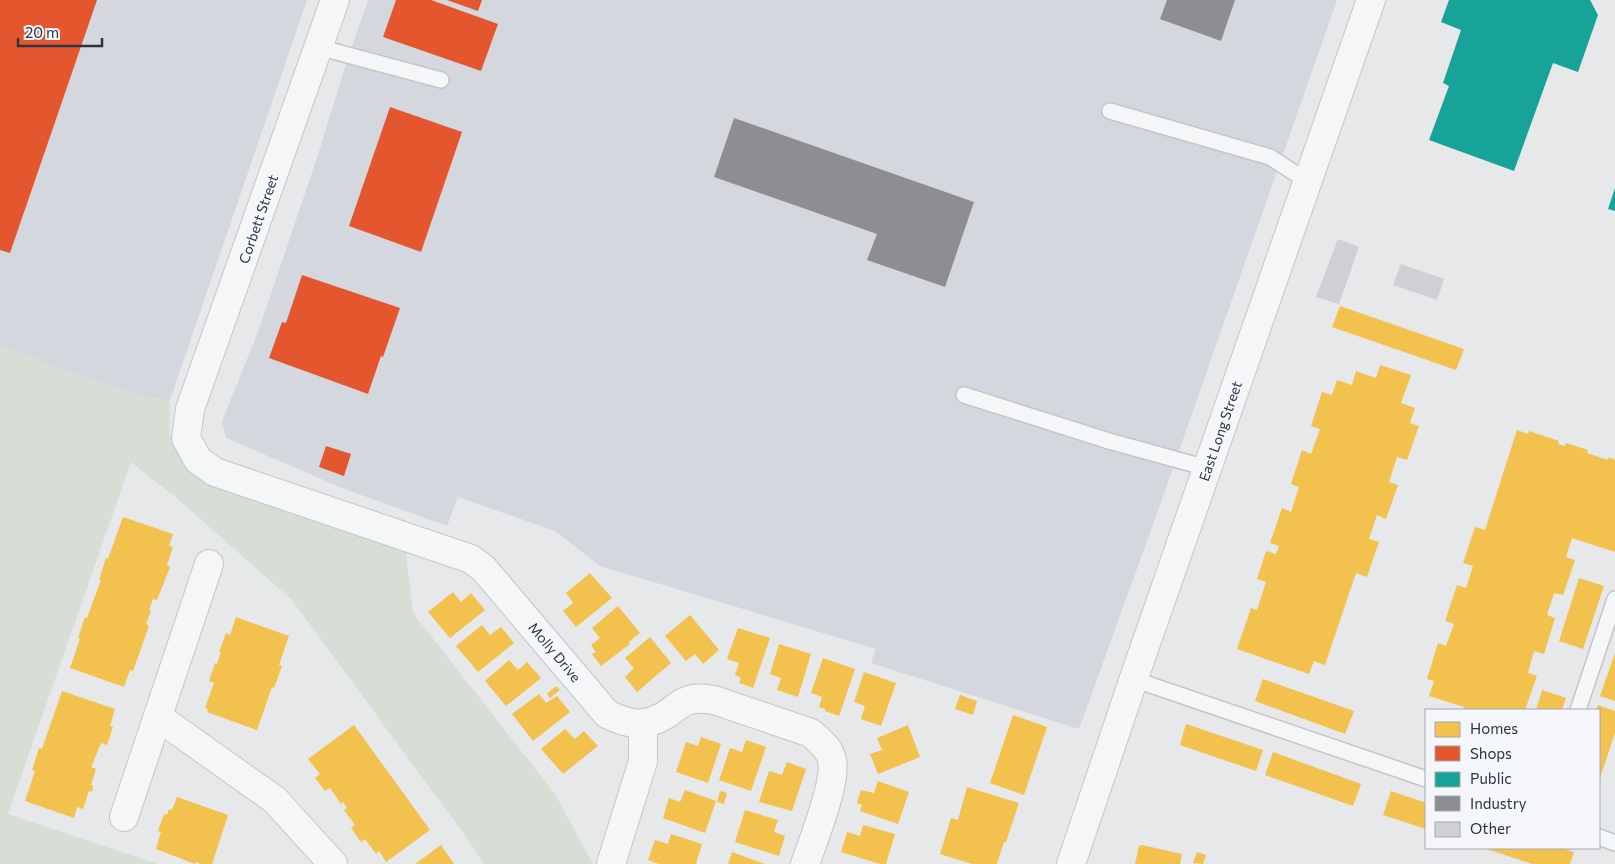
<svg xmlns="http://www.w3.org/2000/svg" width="1615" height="864" font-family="Commissioner,sans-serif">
<rect width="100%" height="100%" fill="#e6e8ea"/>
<!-- built -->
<path fill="#d4d7dd" d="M 0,0 L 307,0 L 170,400 L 138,396 L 0,346 Z
M 368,0 L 1337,0 L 1159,508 L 1079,729 L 871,663 L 876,649 L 600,566 L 555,531 L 458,497 L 447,526 L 342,488 L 226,438 L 222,421 L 258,332 L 317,158 L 346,64 Z"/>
<!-- green -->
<path fill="#d6ded6" d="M 0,346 L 138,396 L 170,400 L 169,434 L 184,460 L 204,477 L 406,553 L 413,613 L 555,794 L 593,864 L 484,864 L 474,848 L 292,600 L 180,501 L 131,462 L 8,814 L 158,864 L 0,864 Z"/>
<!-- homes -->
<path fill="#f2c14e" d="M 1340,306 L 1464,349 L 1456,370 L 1332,327 Z
M 1380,365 L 1411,375 L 1401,403 L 1415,408 L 1410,423 L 1419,426 L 1407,460 L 1397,457 L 1389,482 L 1398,485 L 1386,519 L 1377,515 L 1369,539 L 1379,542 L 1367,577 L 1356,573 L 1325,665 L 1314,661 L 1309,674 L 1237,649 L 1251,608 L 1257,610 L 1266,582 L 1257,579 L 1266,551 L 1276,554 L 1279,546 L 1270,543 L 1282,508 L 1291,512 L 1299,487 L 1291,484 L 1302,450 L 1311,454 L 1320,429 L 1311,426 L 1322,392 L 1332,395 L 1337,380 L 1352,385 L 1356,371 L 1376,378 Z
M 1517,430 L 1528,434 L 1529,431 L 1559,441 L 1558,444 L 1565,446 L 1566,443 L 1588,450 L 1587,453 L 1608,460 L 1609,457 L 1615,460 L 1615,552 L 1572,538 L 1566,557 L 1575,560 L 1563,595 L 1554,593 L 1547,615 L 1555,618 L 1544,654 L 1534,651 L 1528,673 L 1537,676 L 1525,710 L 1516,709 L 1515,710 L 1463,710 L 1464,707 L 1429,696 L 1434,681 L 1427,679 L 1438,643 L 1446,646 L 1454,624 L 1445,621 L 1457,585 L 1466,588 L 1473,566 L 1463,563 L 1475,527 L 1485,530 Z
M 123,517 L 173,534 L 169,546 L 173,547 L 167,565 L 170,567 L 157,600 L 153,599 L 149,610 L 151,611 L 146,624 L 149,626 L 133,671 L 130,670 L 124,687 L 70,668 L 80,639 L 78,638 L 85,617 L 87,618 L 101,580 L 99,580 L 106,558 L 108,559 Z
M 590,573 L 612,598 L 576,627 L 563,611 L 573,603 L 566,593 Z
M 1579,578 L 1604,586 L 1583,649 L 1559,641 Z
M 453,592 L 461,602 L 471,593 L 485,610 L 450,638 L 428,612 Z
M 618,606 L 640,633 L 629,642 L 630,644 L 601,666 L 592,654 L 596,652 L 591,645 L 600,638 L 592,628 Z
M 690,615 L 719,650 L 703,664 L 695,654 L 686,661 L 665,636 Z
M 236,617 L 289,636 L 279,665 L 282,666 L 274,688 L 272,687 L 257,730 L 207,712 L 208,709 L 205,708 L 214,683 L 209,681 L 215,663 L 217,664 L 221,652 L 219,652 L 226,633 L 230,635 Z
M 482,625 L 490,635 L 501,627 L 514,643 L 478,672 L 456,646 Z
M 738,628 L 770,638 L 753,688 L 739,683 L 741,678 L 735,675 L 739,663 L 727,659 Z
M 650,637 L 671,663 L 637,692 L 625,677 L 634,668 L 625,658 Z
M 779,644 L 811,654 L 798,697 L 777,690 L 781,678 L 770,674 Z
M 1615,653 L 1615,701 L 1600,696 Z
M 823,658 L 855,669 L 839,716 L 825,711 L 825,709 L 819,707 L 822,697 L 811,693 Z
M 509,660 L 518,670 L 527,662 L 541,678 L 506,706 L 485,681 Z
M 864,672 L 896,683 L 881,726 L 861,719 L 865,706 L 854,702 Z
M 1263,679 L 1354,711 L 1345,734 L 1255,701 Z
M 556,686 L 560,690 L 550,698 L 547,694 Z
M 1542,690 L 1566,698 L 1562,710 L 1536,710 Z
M 62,691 L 115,709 L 110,726 L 113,727 L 107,745 L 101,743 L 91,767 L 96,769 L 91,785 L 93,786 L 92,792 L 89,791 L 83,809 L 77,807 L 74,818 L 25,801 L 35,771 L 32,770 L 39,748 L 42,749 Z
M 539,694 L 546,703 L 557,696 L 570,712 L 533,741 L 512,714 Z
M 960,695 L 977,701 L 973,715 L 955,709 Z
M 1598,705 L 1615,711 L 1615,733 L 1599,781 L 1599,710 L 1596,710 Z
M 1013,715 L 1047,727 L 1024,795 L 990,783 Z
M 1186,724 L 1263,750 L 1256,771 L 1180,745 Z
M 354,725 L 430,830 L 386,862 L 379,851 L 376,854 L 365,839 L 361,842 L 351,828 L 355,825 L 344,810 L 347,808 L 343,802 L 341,804 L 330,788 L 325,791 L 315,778 L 320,774 L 308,759 Z
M 908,725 L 920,757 L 878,774 L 870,754 L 882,750 L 877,738 Z
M 565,729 L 575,739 L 584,731 L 598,746 L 563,774 L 541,749 Z
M 701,737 L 721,744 L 708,783 L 676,772 L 686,742 L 698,746 Z
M 746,740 L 766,747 L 751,791 L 719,780 L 730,748 L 742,752 Z
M 1273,752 L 1361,784 L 1353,806 L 1265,775 Z
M 787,762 L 806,769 L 792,811 L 759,802 L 769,771 L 782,775 Z
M 878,781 L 909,792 L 898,824 L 860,811 L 862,805 L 857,803 L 861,790 L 874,793 Z
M 967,787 L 1019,803 L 1006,842 L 1004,842 L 997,864 L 972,864 L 940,854 L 951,818 L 958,820 Z
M 685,790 L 716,801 L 705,833 L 663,818 L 669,798 L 680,802 Z
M 720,791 L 727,793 L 724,804 L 717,802 Z
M 1391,791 L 1426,803 L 1426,829 L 1383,815 Z
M 177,797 L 228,815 L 212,864 L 201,864 L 196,862 L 195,864 L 156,849 L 161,832 L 158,831 L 164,814 L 167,815 L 169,809 L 172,810 Z
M 745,810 L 778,820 L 774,832 L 785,836 L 779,856 L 735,842 Z
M 863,825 L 895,834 L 886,864 L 880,864 L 841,852 L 847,832 L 860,836 Z
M 671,834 L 702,844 L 696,864 L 659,864 L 648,860 L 655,840 L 668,844 Z
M 441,845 L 454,864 L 415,864 Z
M 1142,845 L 1182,854 L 1180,864 L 1135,864 L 1139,846 Z
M 1484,848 L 1561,848 L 1574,852 L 1570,864 L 1532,864 Z
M 732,852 L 765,864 L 728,864 Z
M 1197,852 L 1206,855 L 1203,864 L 1193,863 Z"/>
<!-- shops -->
<path fill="#e4572e" d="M 0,0 L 97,0 L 10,253 L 0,250 Z
M 396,0 L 431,0 L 498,24 L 481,71 L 383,37 Z
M 447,0 L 482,0 L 478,11 Z
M 390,107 L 462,132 L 421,252 L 349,226 Z
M 302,275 L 400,308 L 383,357 L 381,356 L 368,394 L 269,358 L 282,322 L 286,323 Z
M 326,446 L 351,454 L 344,476 L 319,467 Z"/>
<!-- public -->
<path fill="#17a398" d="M 1449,0 L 1590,0 L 1598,15 L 1578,72 L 1553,63 L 1514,171 L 1429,140 L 1449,86 L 1443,83 L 1461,30 L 1441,22 Z
M 1615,188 L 1615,211 L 1608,209 Z"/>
<!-- industry -->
<path fill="#8d8d92" d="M 1167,0 L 1235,0 L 1221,41 L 1160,19 Z
M 734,118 L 974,202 L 945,287 L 867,260 L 877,234 L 714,177 Z"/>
<!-- building -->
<path fill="#ced0d3" d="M 1338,239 L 1359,247 L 1339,304 L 1316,297 Z
M 1401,264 L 1444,279 L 1437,300 L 1393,285 Z"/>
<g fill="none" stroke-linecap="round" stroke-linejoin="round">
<!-- service casing -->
<g stroke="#c4c6c8" stroke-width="18">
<path id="service" d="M 318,47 L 441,80
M 1110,111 L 1270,157 L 1307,181
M 964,395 L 1109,441 L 1207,468
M 1133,679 L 1426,779
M 1578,710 L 1615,599
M 1599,837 L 1615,843"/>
</g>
<!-- minor casing -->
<g stroke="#c4c6c8" stroke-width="30">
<path id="minor" d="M 335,0 L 190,409 L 186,438 L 198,460 L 215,472 L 471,559 L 484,569 L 607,714 C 629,725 645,728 667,714 C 673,710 680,703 687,701 C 696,697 705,699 714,700 L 811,733 C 820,741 830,749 832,760 C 837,782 813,841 805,864
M 158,717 L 275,800 L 333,864
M 124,817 L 209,564
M 611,864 L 643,761 L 643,724"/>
</g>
<!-- tertiary casing -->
<g stroke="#c4c6c8" stroke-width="30">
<path id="tertiary" d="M 1071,864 L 1137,669 L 1371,0"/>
</g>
<!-- service -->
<use href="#service" stroke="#f5f6f7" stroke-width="15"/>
<!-- minor -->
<use href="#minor" stroke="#f5f6f7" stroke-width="28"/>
<!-- tertiary -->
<use href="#tertiary" stroke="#f5f6f7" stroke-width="28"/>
</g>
<g text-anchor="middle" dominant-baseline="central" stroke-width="5" stroke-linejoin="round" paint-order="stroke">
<!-- street labels -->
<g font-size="14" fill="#2b3445" stroke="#f4f6f9">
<text transform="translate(258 219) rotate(-71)">Corbett Street</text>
<text transform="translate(1220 431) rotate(-71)">East Long Street</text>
<text transform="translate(555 652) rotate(50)">Molly Drive</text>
</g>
</g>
<!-- legend -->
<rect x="1425" y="709" width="175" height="140" fill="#f4f6f9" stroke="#a4a8b1"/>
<rect x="1435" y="722" width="25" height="15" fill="#f2c14e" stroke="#a4a8b1"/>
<text x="1470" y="734" font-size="15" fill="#2b3445">Homes</text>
<rect x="1435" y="746" width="25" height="15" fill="#e4572e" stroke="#a4a8b1"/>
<text x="1470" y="759" font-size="15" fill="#2b3445">Shops</text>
<rect x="1435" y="772" width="25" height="15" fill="#17a398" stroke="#a4a8b1"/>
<text x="1470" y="784" font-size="15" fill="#2b3445">Public</text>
<rect x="1435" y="796" width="25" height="15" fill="#8d8d92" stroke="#a4a8b1"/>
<text x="1470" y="809" font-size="15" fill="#2b3445">Industry</text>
<rect x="1435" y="822" width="25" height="15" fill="#ced0d3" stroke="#a4a8b1"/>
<text x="1470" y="834" font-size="15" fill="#2b3445">Other</text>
<!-- scale -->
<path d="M18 38v8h84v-8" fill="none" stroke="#2b3445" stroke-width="2.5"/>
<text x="25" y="38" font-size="15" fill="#2b3445" stroke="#f4f6f9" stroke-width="4" paint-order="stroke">20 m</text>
</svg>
